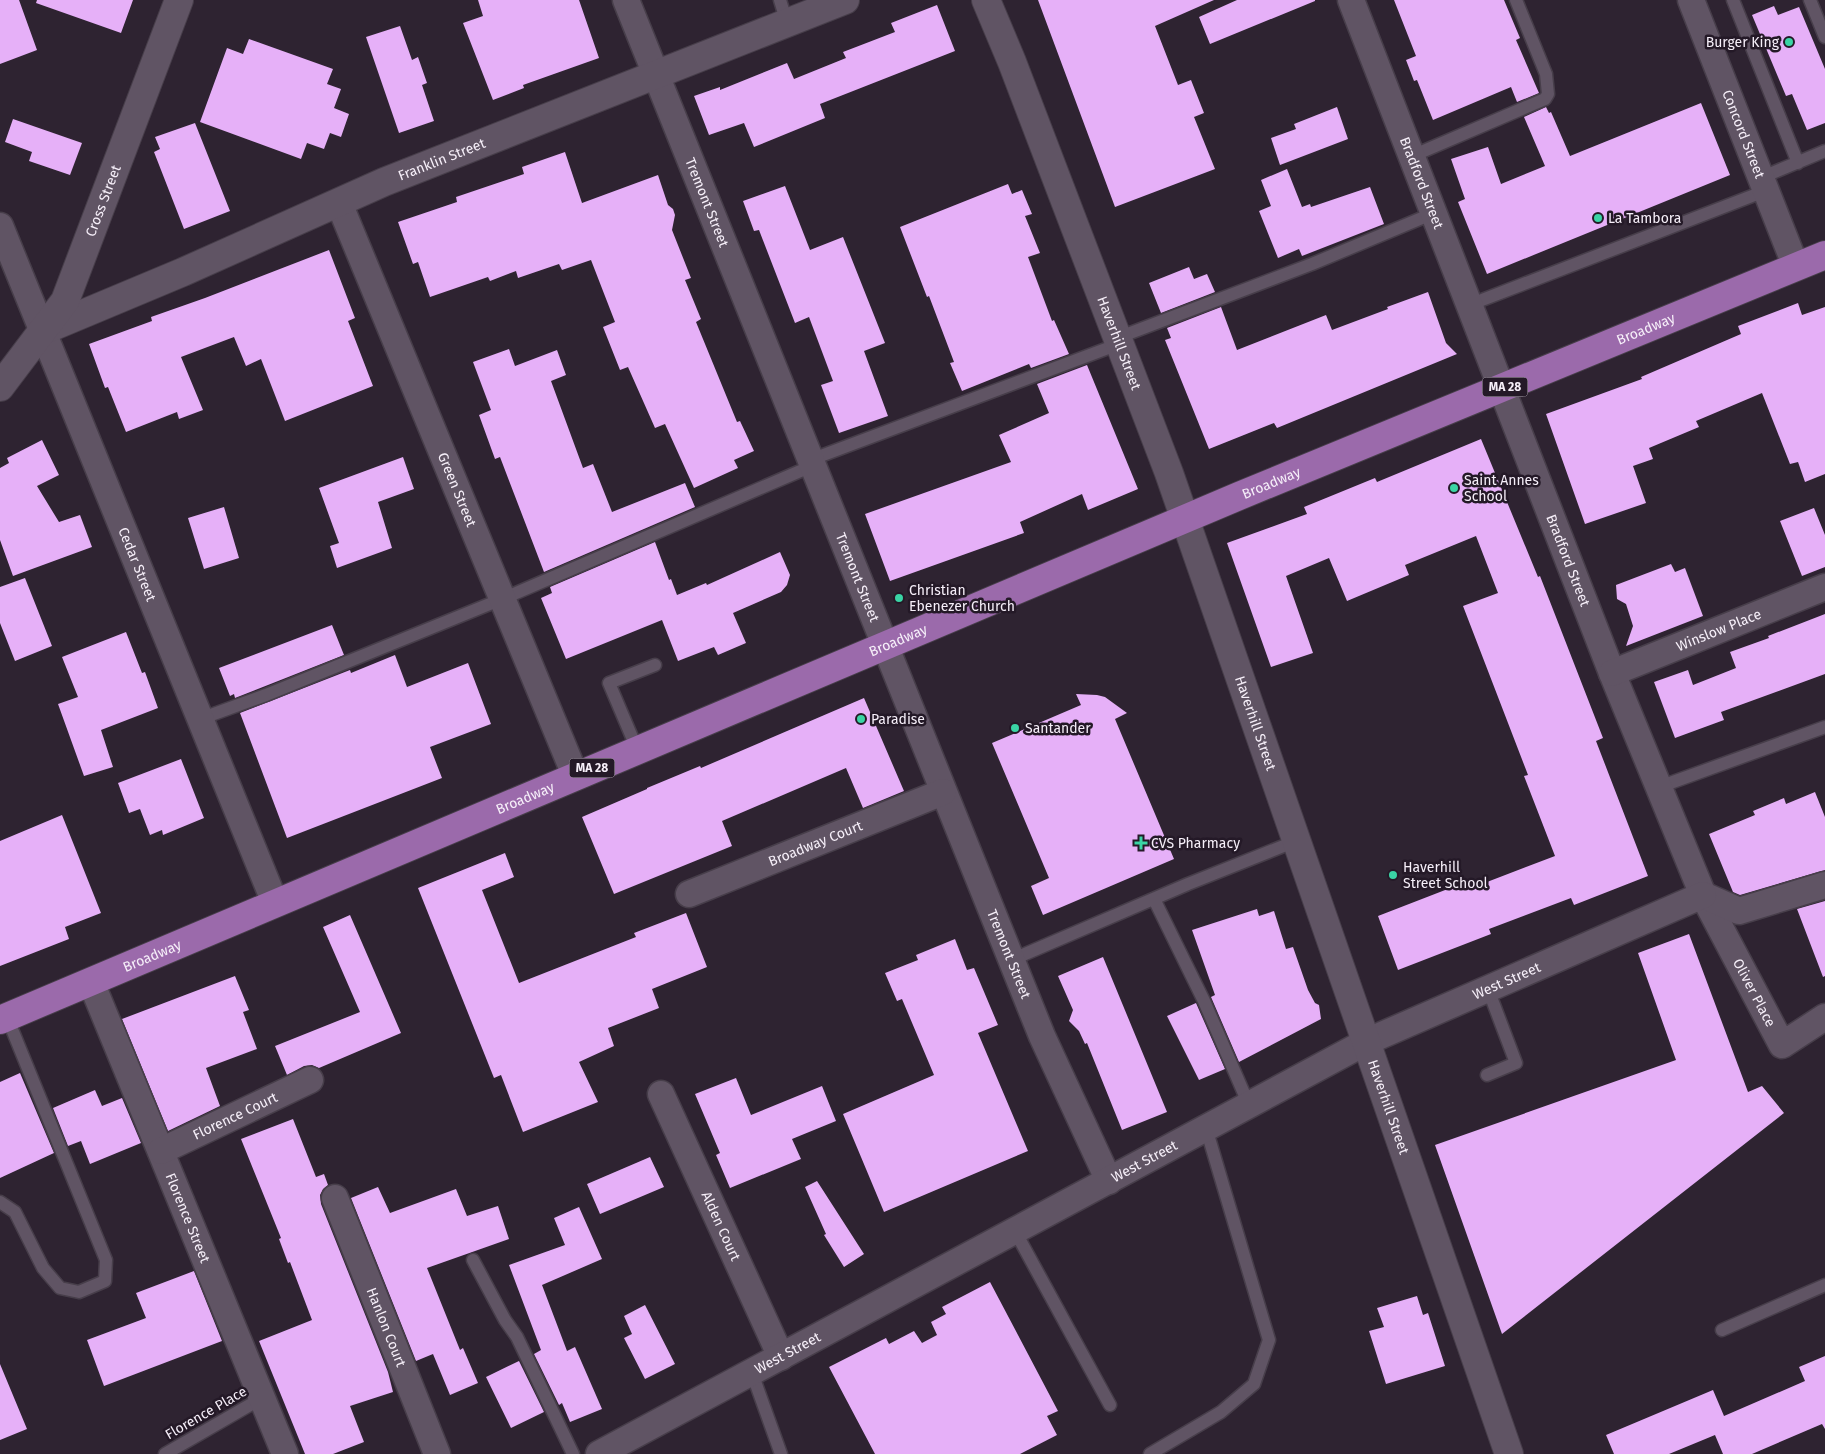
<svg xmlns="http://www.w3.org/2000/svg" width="1825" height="1454" font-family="'Fira Sans',sans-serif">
<rect width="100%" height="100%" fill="#2e2331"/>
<!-- building -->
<path fill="#e6b0f8" d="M 0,0 L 19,0 L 37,50 L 0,64 Z
M 37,0 L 133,0 L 121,33 L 36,3 Z
M 478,0 L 579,0 L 599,58 L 523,85 L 524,88 L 493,100 L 463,23 L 483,16 Z
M 1038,0 L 1214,0 L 1155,26 L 1178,85 L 1191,80 L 1204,113 L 1194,117 L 1215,169 L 1115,207 Z
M 1237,0 L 1315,0 L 1315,1 L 1210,44 L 1199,17 Z
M 1394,0 L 1504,0 L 1520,38 L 1516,40 L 1539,93 L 1517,102 L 1511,87 L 1433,120 L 1417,80 L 1414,81 L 1406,60 L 1416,56 Z
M 937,5 L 955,51 L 820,104 L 825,118 L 754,147 L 744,123 L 709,135 L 694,96 L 720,87 L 720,90 L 787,63 L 794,79 L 846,58 L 843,52 L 895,32 L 891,23 Z
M 1774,6 L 1778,15 L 1799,7 L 1825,69 L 1825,123 L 1807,130 L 1792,94 L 1786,96 L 1752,15 Z
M 400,26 L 412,60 L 418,57 L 427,83 L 422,85 L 434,121 L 399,133 L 366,37 Z
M 249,39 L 333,69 L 327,84 L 341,89 L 334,108 L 349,114 L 341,137 L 330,133 L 324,149 L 307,143 L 301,159 L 200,122 L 227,48 L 243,54 Z
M 1701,103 L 1730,175 L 1487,274 L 1458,202 L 1465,199 L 1451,159 L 1488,147 L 1501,184 L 1545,166 L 1524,117 L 1546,107 L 1549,113 L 1551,112 L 1570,156 Z
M 1337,107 L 1348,139 L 1280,165 L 1271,138 L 1296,129 L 1294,124 Z
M 13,119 L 82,143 L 70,175 L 29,161 L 32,152 L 5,142 Z
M 195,123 L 230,211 L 184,229 L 154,152 L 160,149 L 155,137 Z
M 565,152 L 582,203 L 658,175 L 668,205 L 673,209 L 675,215 L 672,230 L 691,278 L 685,280 L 701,319 L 696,322 L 737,422 L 740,421 L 754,451 L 734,460 L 738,468 L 694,488 L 665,424 L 655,428 L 628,367 L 620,370 L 603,327 L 615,322 L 591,260 L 562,270 L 559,264 L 518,278 L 516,271 L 490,281 L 488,277 L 430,297 L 418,262 L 413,264 L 398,222 L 457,202 L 456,197 L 524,174 L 522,167 Z
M 1287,169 L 1302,207 L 1310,204 L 1311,207 L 1370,187 L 1384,224 L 1302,256 L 1299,249 L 1278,258 L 1259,211 L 1271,206 L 1261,180 Z
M 1008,184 L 1012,194 L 1022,190 L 1032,214 L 1025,216 L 1040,253 L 1028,257 L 1052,321 L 1054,320 L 1069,354 L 1031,368 L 1029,364 L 962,391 L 950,363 L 954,362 L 929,296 L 927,297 L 900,227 Z
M 785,186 L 810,250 L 843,237 L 885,343 L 864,351 L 888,416 L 839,433 L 821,385 L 833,381 L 809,317 L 795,323 L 759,230 L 754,231 L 743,201 Z
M 329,250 L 355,318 L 348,321 L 373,386 L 285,421 L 261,359 L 246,366 L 234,337 L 181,357 L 203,410 L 179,419 L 177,412 L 126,432 L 108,387 L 105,388 L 89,344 L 152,321 L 151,317 L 205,298 Z
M 1189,267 L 1194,279 L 1207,274 L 1215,292 L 1161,313 L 1149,283 Z
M 1428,292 L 1446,343 L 1457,354 L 1277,428 L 1274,423 L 1209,449 L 1165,340 L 1171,338 L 1167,328 L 1221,307 L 1237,350 L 1326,315 L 1332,330 L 1388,309 L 1387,307 Z
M 1798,303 L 1802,315 L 1825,307 L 1825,474 L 1805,482 L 1798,462 L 1790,464 L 1762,393 L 1696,421 L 1699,427 L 1649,448 L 1653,459 L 1633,466 L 1646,503 L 1585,524 L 1546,414 L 1642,379 L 1641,377 L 1741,334 L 1738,326 Z
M 509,349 L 515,366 L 557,350 L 566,375 L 551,381 L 583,468 L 593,464 L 612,512 L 685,483 L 695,507 L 544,572 L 500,457 L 495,459 L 479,415 L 491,410 L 473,362 Z
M 1087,365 L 1138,489 L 1088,510 L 1082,494 L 1020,522 L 1024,533 L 890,581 L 865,514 L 1011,462 L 999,435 L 1049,413 L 1037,384 Z
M 1481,439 L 1538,577 L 1540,576 L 1603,738 L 1596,741 L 1648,876 L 1574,905 L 1571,898 L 1489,929 L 1491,934 L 1398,970 L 1378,916 L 1471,880 L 1474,887 L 1555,856 L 1524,776 L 1528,775 L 1463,606 L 1498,593 L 1476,536 L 1405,565 L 1409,575 L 1347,601 L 1329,558 L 1286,576 L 1313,653 L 1271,667 L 1227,543 L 1307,514 L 1304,507 L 1375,478 L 1377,482 Z
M 42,440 L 59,475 L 37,486 L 59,522 L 80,515 L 92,547 L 13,576 L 0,540 L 0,468 L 9,463 L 7,458 Z
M 403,457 L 414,489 L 378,502 L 392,548 L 337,568 L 330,546 L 339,543 L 319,488 Z
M 224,507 L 239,558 L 204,569 L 188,518 Z
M 1814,508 L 1825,535 L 1825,567 L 1802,576 L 1780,521 Z
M 655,542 L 669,580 L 671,579 L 677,595 L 706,583 L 707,585 L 780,552 L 790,575 L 787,585 L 781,592 L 733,613 L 746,643 L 718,655 L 714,647 L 678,661 L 662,620 L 566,659 L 541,598 L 552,593 L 550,587 Z
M 1671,564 L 1675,572 L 1685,568 L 1703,616 L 1626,646 L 1633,626 L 1626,604 L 1617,599 L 1616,585 Z
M 25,578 L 52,646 L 15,661 L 0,623 L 0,587 Z
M 1825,614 L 1825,674 L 1721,712 L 1724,720 L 1675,738 L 1654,682 L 1688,670 L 1693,685 L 1736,668 L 1730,652 L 1769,638 L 1768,636 Z
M 332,625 L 344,655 L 235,698 L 234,694 L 230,696 L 219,668 Z
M 126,632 L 142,673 L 145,672 L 158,708 L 101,730 L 113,767 L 84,776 L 58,704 L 78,697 L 62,657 Z
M 395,655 L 407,687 L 468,663 L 491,724 L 430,747 L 442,778 L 287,838 L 240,713 L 350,670 L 351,673 Z
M 1076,694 L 1097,695 L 1105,697 L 1127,713 L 1115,719 L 1174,859 L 1043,915 L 1031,886 L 1049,878 L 992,743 L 1081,705 Z
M 864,698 L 904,791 L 863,808 L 846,768 L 722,821 L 732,846 L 614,894 L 582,817 L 647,789 L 647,788 L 700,766 L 701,768 Z
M 181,759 L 204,818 L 163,835 L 162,830 L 150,835 L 140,809 L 129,813 L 118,783 Z
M 1815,792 L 1825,817 L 1825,870 L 1740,895 L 1733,892 L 1709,834 L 1755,815 L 1753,811 L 1784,798 L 1786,804 Z
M 62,815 L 101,913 L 65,927 L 69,939 L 0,966 L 0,841 Z
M 505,853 L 514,877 L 482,890 L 519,983 L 636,937 L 634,933 L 686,913 L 707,967 L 652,989 L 659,1008 L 608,1028 L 614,1046 L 579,1062 L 598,1102 L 523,1132 L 501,1075 L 494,1078 L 418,888 Z
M 1825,901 L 1825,976 L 1823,977 L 1797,909 Z
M 1257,909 L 1259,916 L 1274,911 L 1286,949 L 1293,947 L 1308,990 L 1315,1003 L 1319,1005 L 1321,1019 L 1239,1062 L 1211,997 L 1215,995 L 1192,930 Z
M 350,915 L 401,1033 L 319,1068 L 312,1065 L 304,1066 L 287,1075 L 275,1046 L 360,1012 L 323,927 Z
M 1689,934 L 1748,1092 L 1762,1086 L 1784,1113 L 1502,1334 L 1435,1145 L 1676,1060 L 1638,953 Z
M 955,939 L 967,970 L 974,968 L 998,1025 L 978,1033 L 1028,1151 L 884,1212 L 843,1114 L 934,1075 L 902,999 L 897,1001 L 885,973 L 918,960 L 916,955 Z
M 1103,957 L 1167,1112 L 1122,1130 L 1087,1043 L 1085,1044 L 1079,1031 L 1069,1021 L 1073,1010 L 1058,976 Z
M 235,976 L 249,1010 L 243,1012 L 257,1049 L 206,1068 L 220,1106 L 168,1131 L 122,1019 Z
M 1196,1003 L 1225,1069 L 1199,1080 L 1167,1016 Z
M 20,1073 L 54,1153 L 0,1178 L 0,1082 Z
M 736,1078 L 751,1115 L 822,1086 L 836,1121 L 792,1139 L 801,1159 L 730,1188 L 716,1155 L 720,1153 L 695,1094 Z
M 95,1090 L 102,1106 L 122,1098 L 141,1143 L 90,1164 L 81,1141 L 68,1146 L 53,1108 Z
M 293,1119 L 316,1177 L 324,1174 L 328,1185 L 323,1189 L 320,1195 L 321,1204 L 388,1372 L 393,1392 L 350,1406 L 364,1442 L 333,1454 L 305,1454 L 259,1341 L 312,1320 L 290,1262 L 288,1263 L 279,1239 L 281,1238 L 241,1139 Z
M 650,1157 L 664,1187 L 600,1214 L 587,1184 Z
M 817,1181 L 864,1254 L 844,1267 L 824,1235 L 826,1234 L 805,1187 Z
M 378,1187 L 390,1213 L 456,1189 L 467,1216 L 498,1206 L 509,1239 L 427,1268 L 460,1350 L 463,1348 L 478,1383 L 450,1395 L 433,1354 L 416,1361 L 351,1198 Z
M 579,1207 L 602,1259 L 542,1285 L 567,1351 L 575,1347 L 602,1409 L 570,1422 L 562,1403 L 559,1405 L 534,1354 L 541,1350 L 509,1265 L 565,1245 L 554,1218 Z
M 194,1271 L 222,1341 L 104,1386 L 87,1340 L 146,1318 L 136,1293 Z
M 990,1282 L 1058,1411 L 1047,1416 L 1057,1435 L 1020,1454 L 875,1454 L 829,1367 L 886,1338 L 889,1344 L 914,1331 L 922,1343 L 937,1335 L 931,1322 L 946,1314 L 942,1307 Z
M 1417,1296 L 1423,1315 L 1428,1313 L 1445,1366 L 1386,1384 L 1369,1331 L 1384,1327 L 1377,1308 Z
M 645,1305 L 675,1364 L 645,1379 L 624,1338 L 632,1334 L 624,1316 Z
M 1825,1356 L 1825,1429 L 1822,1424 L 1752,1454 L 1723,1454 L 1715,1435 L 1669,1454 L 1614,1454 L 1606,1435 L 1713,1390 L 1724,1416 L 1805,1381 L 1799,1367 Z
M 519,1361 L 544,1412 L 511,1428 L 486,1377 Z
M 0,1364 L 27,1429 L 0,1440 Z"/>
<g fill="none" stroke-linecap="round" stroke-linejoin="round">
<!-- service casing -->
<g stroke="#473e4a" stroke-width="15">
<path id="service" d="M 780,0 L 787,23
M 1733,0 L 1798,163
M 1810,0 L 1825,37
M 1412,156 L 1545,99 L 1548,94 L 1546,74 L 1516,0
M 1760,178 L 1825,151
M 1469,305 L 1765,191
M 1117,338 L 1312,264 L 1434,213
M 810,460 L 1119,344
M 200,719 L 266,695 L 502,599 L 812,466
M 637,749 L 609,683 L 655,665
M 1659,787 L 1825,727
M 1154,899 L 1204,1001 L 1249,1105
M 1011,960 L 1188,884 L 1296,841
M 1487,1075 L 1516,1063 L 1488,989
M 0,1202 L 15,1212 L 43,1268 L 60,1288 L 79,1292 L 105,1281 L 106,1260 L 7,1017
M 1015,1231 L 1110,1405
M 473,1260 L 505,1320 L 517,1337 L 573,1454
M 1722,1330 L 1825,1285
M 752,1373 L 781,1454
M 165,1454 L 262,1398
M 1150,1454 L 1221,1412 L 1254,1384 L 1269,1340 L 1206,1128"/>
</g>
<!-- minor casing -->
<g stroke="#473e4a" stroke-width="29">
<g id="minor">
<path id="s1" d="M 626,0 L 1042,1036 L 1109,1181"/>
<path id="s2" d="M 1351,0 L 1612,673 L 1703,895 L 1782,1045 L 1825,1017"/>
<path id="s3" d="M 1691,0 L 1796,267"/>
<path id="s4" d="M 339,203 L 575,775"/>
<path id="s5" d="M 0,226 L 275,903"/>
<path id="s6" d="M 1612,673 L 1825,587"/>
<path id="s7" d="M 689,894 L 943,792"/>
<path d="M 1703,895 L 1739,911 L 1825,885"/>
<path id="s8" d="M 91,982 L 285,1454"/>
<path id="s9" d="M 661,1094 L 781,1357"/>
<path id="s10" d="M 161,1151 L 310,1080"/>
<path id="s11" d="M 335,1198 L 437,1454"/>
<path id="s12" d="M 599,1454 L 1366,1042 L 1703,895"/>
</g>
</g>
<!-- tertiary casing -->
<g stroke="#473e4a" stroke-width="30">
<g id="tertiary">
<path id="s13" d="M 42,331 L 183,272 L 384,182 L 845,0"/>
<path id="s14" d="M 0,387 L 65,301 L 179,0"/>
</g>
</g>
<!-- secondary casing -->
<g stroke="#473e4a" stroke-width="30">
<g id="secondary">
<path id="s15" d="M 986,0 L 1012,62 L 1169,473 L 1509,1454"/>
</g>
</g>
<!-- primary casing -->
<g stroke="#473e4a" stroke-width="30">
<g id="primary">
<path id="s16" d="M 0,1020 L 1239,496 L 1825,255"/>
</g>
</g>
<!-- service -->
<use href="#service" stroke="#605464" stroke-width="12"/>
<!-- minor -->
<use href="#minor" stroke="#605464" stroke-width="26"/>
<!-- tertiary -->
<use href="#tertiary" stroke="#605464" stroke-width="28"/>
<!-- secondary -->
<use href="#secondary" stroke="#605464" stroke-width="28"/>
<!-- primary -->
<use href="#primary" stroke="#9b6aab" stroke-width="28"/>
</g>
<!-- markers -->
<g fill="#3ad4a5" stroke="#241927" stroke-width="2">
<circle cx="1789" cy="42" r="5"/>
<circle cx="1598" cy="218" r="5"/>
<circle cx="1454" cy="488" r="5"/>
<circle cx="899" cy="598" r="5"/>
<circle cx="861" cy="719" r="5"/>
<circle cx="1015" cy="728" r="5"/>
<path d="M1138.5 835.5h5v5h5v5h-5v5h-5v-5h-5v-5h5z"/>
<circle cx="1393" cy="875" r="5"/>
</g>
<g text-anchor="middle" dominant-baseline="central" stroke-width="5" stroke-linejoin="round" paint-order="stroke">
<!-- shield labels -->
<g fill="#241927" stroke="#b7afba" stroke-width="1">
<rect x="1482.5" y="377.5" width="45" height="19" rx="4"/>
<rect x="569.5" y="758.5" width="45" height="19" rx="4"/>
</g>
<g font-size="12" font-weight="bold" fill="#f6eff9">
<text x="1505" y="387">MA 28</text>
<text x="592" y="768">MA 28</text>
</g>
<!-- poi labels -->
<g font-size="14" fill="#f6eff9" stroke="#241927" text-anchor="start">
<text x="1779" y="42" text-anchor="end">Burger King</text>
<text x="1608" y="218">La Tambora</text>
<text x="1464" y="480">Saint Annes<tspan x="1464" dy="16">School</tspan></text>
<text x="909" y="590">Christian<tspan x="909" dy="16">Ebenezer Church</tspan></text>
<text x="871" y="719">Paradise</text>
<text x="1025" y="728">Santander</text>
<text x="1151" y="843">CVS Pharmacy</text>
<text x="1403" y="867">Haverhill<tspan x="1403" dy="16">Street School</tspan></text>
</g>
<!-- street labels -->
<g font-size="14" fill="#f6eff9" stroke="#241927">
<text stroke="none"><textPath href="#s3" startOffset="144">Concord Street</textPath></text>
<text stroke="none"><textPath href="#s13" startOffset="435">Franklin Street</textPath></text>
<text stroke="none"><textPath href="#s2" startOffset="196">Bradford Street</textPath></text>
<text stroke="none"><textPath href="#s14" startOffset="215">Cross Street</textPath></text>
<text stroke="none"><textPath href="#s1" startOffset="218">Tremont Street</textPath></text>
<text stroke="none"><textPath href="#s16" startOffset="1785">Broadway</textPath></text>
<text stroke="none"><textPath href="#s15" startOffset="368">Haverhill Street</textPath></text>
<text stroke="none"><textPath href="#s16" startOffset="1380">Broadway</textPath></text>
<text stroke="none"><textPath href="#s4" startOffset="310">Green Street</textPath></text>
<text stroke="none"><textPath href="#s2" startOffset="601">Bradford Street</textPath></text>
<text stroke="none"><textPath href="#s5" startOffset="365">Cedar Street</textPath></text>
<text stroke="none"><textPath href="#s1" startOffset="622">Tremont Street</textPath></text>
<text stroke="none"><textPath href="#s6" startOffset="115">Winslow Place</textPath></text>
<text stroke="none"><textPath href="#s16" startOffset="975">Broadway</textPath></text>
<text stroke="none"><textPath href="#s15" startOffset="772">Haverhill Street</textPath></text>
<text stroke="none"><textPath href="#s16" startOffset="570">Broadway</textPath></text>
<text stroke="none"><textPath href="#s7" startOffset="136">Broadway Court</textPath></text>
<text stroke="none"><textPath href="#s1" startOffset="1028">Tremont Street</textPath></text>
<text stroke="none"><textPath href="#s16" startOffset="165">Broadway</textPath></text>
<text stroke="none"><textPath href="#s12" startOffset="1024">West Street</textPath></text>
<text stroke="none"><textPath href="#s2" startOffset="1072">Oliver Place</textPath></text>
<text stroke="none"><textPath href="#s15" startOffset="1178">Haverhill Street</textPath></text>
<text stroke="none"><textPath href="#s10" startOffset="82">Florence Court</textPath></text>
<text stroke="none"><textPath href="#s12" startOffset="619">West Street</textPath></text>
<text stroke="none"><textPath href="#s8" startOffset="255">Florence Street</textPath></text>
<text stroke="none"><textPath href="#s9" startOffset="145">Alden Court</textPath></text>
<text stroke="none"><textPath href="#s11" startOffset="139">Hanlon Court</textPath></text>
<text stroke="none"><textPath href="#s12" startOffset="214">West Street</textPath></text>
<text transform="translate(206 1413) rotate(-30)">Florence Place</text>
</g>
</g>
</svg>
